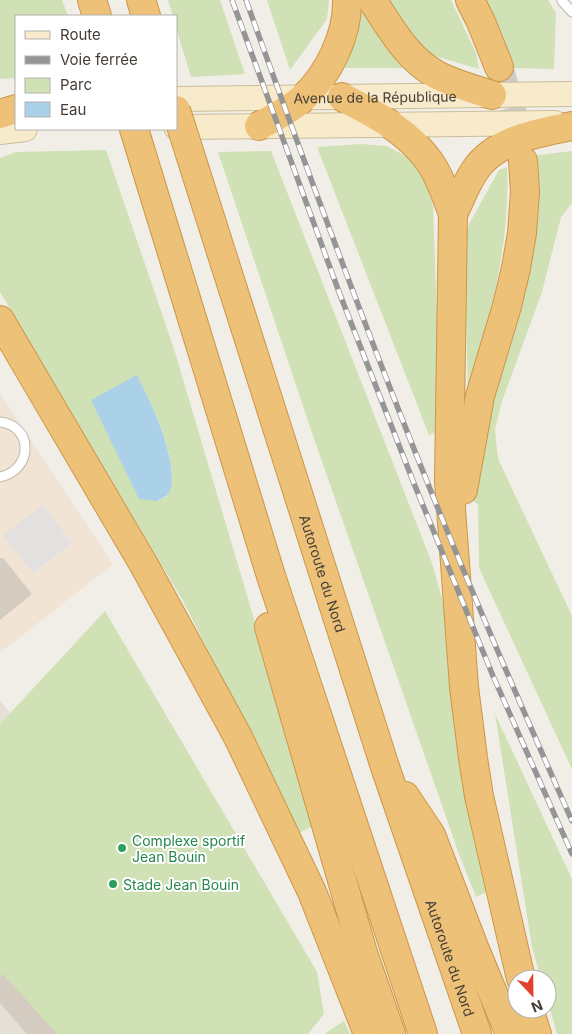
<svg xmlns="http://www.w3.org/2000/svg" width="572" height="1034" font-family="Inter,sans-serif">
<rect width="100%" height="100%" fill="#f1eee7"/>
<!-- residential -->
<path fill="#e5e0d6" d="M 0,700 L 10,713 L 0,724 Z
M 0,987 L 45,1034 L 0,1034 Z"/>
<!-- commercial -->
<path fill="#f1e4d5" d="M 0,393 L 113,564 L 0,653 Z"/>
<!-- green -->
<path fill="#cfe1b5" fill-rule="evenodd" d="M 0,0 L 62,0 L 68,16 L 16,16 L 16,78 L 0,79 Z
M 168,0 L 220,0 L 245,74 L 191,77 L 176,28 L 176,16 L 173,16 Z
M 267,0 L 329,0 L 327,19 L 290,70 Z
M 356,0 L 409,68 L 338,68 Z
M 385,0 L 451,0 L 476,53 L 479,69 L 425,53 Z
M 483,0 L 548,0 L 556,13 L 554,69 L 513,68 L 500,35 Z
M 361,144 L 387,146 L 409,158 L 424,174 L 433,206 L 441,429 L 429,435 L 317,147 Z
M 106,150 L 174,349 L 315,825 L 295,835 L 271,775 L 183,601 L 0,292 L 0,158 L 16,152 ZM 137,376 C 152,404 173,447 172,480 C 172,485 169,491 168,496 L 157,501 Z
M 271,151 L 432,563 L 445,609 L 489,891 L 476,897 L 460,857 L 311,430 L 218,152 Z
M 572,151 L 572,203 L 561,217 L 542,292 L 502,401 L 495,429 L 497,451 L 499,461 L 572,616 L 572,769 L 479,568 L 478,504 L 469,499 L 531,156 Z
M 507,167 C 511,243 489,317 471,391 L 468,391 L 464,243 L 469,224 L 499,170 Z
M 105,611 L 317,972 L 324,1014 L 308,1034 L 45,1034 L 0,987 L 0,724 Z
M 495,714 L 572,879 L 572,1034 L 557,1034 L 547,999 L 547,979 L 541,979 L 532,947 Z
M 344,1021 L 350,1034 L 324,1034 Z"/>
<!-- parking -->
<path fill="#e3e1df" d="M 43,505 L 72,543 L 33,573 L 3,535 Z"/>
<!-- water -->
<path fill="#aad1e8" d="M 137,375 C 152,405 172,446 172,480 C 172,485 170,491 168,495 L 157,501 L 139,499 L 91,400 Z"/>
<!-- building -->
<path fill="#d5ccc1" d="M 0,558 L 3,558 L 32,594 L 0,620 Z
M 3,974 L 57,1034 L 27,1034 L 0,1003 L 0,977 Z"/>
<g fill="none" stroke-linecap="round" stroke-linejoin="round">
<!-- motorway-tunnel -->
<path stroke="#cecbc4" stroke-width="28" stroke-dasharray="28 14" stroke-linecap="butt" d="M 499,67 L 514,117 L 520,147"/>
<!-- service casing -->
<g stroke="#bfb8ae" stroke-width="11">
<path id="service" d="M 562,1 L 572,12
M 0,422 C 34,426 33,470 0,477"/>
</g>
<!-- secondary casing -->
<g stroke="#ccbe9c" stroke-width="26">
<g id="secondary">
<path id="s1" d="M 176,99 L 572,94"/>
<path d="M 176,127 L 555,123"/>
<path d="M 0,132 L 25,129"/>
</g>
</g>
<!-- motorway casing -->
<g stroke="#cb9648" stroke-width="30">
<g id="motorway">
<path d="M 92,0 L 97,16"/>
<path d="M 141,0 L 146,16"/>
<path d="M 372,0 C 390,27 407,59 437,75 C 454,84 473,89 492,95"/>
<path d="M 470,0 L 481,22 L 499,67"/>
<path d="M 342,97 C 373,113 408,131 429,161 C 440,176 446,196 453,214 L 449,481 L 464,687 L 473,758 L 479,796 L 521,979"/>
<path d="M 0,114 L 16,109"/>
<path d="M 259,126 C 274,118 289,110 302,99 C 328,76 348,35 347,0"/>
<path d="M 134,129 L 271,576 L 423,1034"/>
<path id="s2" d="M 196,173 L 385,767 L 477,1034"/>
<path d="M 453,214 C 461,198 467,180 478,166 C 501,138 539,133 572,126"/>
<path d="M 0,320 L 144,565 L 238,737 L 312,892 L 368,1034"/>
<path d="M 463,490 L 480,396 L 507,306 L 516,268 L 522,233 L 525,192 L 523,161"/>
<path d="M 269,627 L 363,953 L 391,1034"/>
<path d="M 405,796 L 431,835 L 474,947 L 510,1034"/>
<path d="M 529,1009 L 537,1034"/>
</g>
</g>
<!-- service -->
<use href="#service" stroke="#fff" stroke-width="9"/>
<!-- secondary -->
<use href="#secondary" stroke="#f8ebcb" stroke-width="24"/>
<!-- motorway -->
<use href="#motorway" stroke="#edc177" stroke-width="28"/>
<!-- rail casing -->
<g stroke="#959595" stroke-width="5.5">
<path id="rail" d="M 232,0 L 339,292 L 413,481 L 493,676 L 572,854
M 246,0 C 303,159 361,317 424,474 C 471,591 521,706 572,821"/>
</g>
<!-- rail -->
<use href="#rail" stroke="#fff" stroke-width="4" stroke-dasharray="11" stroke-linecap="butt"/>
<!-- motorway-bridge casing -->
<g stroke="#cb9648" stroke-width="30" stroke-linecap="butt">
<path id="motorway-bridge" d="M 176,110 L 196,173"/>
</g>
<!-- motorway-bridge -->
<use href="#motorway-bridge" stroke="#edc177" stroke-width="28"/>
</g>
<!-- markers -->
<g fill="#2e9e5b" stroke="#fff" stroke-width="2">
<circle cx="122" cy="848" r="5"/>
<circle cx="113" cy="884" r="5"/>
</g>
<g text-anchor="middle" dominant-baseline="central" stroke-width="4" stroke-linejoin="round" paint-order="stroke">
<!-- street labels -->
<g font-size="14" fill="#443e37" stroke="#fff">
<text stroke="none"><textPath href="#s1" startOffset="199">Avenue de la République</textPath></text>
<text stroke="none"><textPath href="#s2" startOffset="420">Autoroute du Nord</textPath></text>
<text stroke="none"><textPath href="#s2" startOffset="825">Autoroute du Nord</textPath></text>
</g>
<!-- leisure labels -->
<g font-size="14" fill="#27864d" stroke="#fff" text-anchor="start">
<text x="132" y="840">Complexe sportif<tspan x="132" dy="16">Jean Bouin</tspan></text>
<text x="123" y="884">Stade Jean Bouin</text>
</g>
</g>
<!-- legend -->
<rect x="15" y="15" width="162" height="115" fill="#ffffff" stroke="#b4b2af"/>
<rect x="25" y="31" width="25" height="8" fill="#f8ebcb" stroke="#b4b2af"/>
<text x="60" y="40" font-size="15" fill="#443e37">Route</text>
<rect x="25" y="56" width="25" height="8" fill="#959595" stroke="#b4b2af"/>
<text x="60" y="65" font-size="15" fill="#443e37">Voie ferrée</text>
<rect x="25" y="78" width="25" height="15" fill="#cfe1b5" stroke="#b4b2af"/>
<text x="60" y="90" font-size="15" fill="#443e37">Parc</text>
<rect x="25" y="102" width="25" height="15" fill="#aad1e8" stroke="#b4b2af"/>
<text x="60" y="115" font-size="15" fill="#443e37">Eau</text>
<!-- north arrow -->
<g transform="translate(532 994) rotate(158)"><circle r="24" fill="#ffffff" stroke="#b4b2af"/>
<path d="M0-4L9 19L0 12L-9 19Z" fill="#e1432f"/>
<text y="-8" font-size="14" font-weight="bold" text-anchor="middle" fill="#443e37">N</text>
</g>
</svg>
